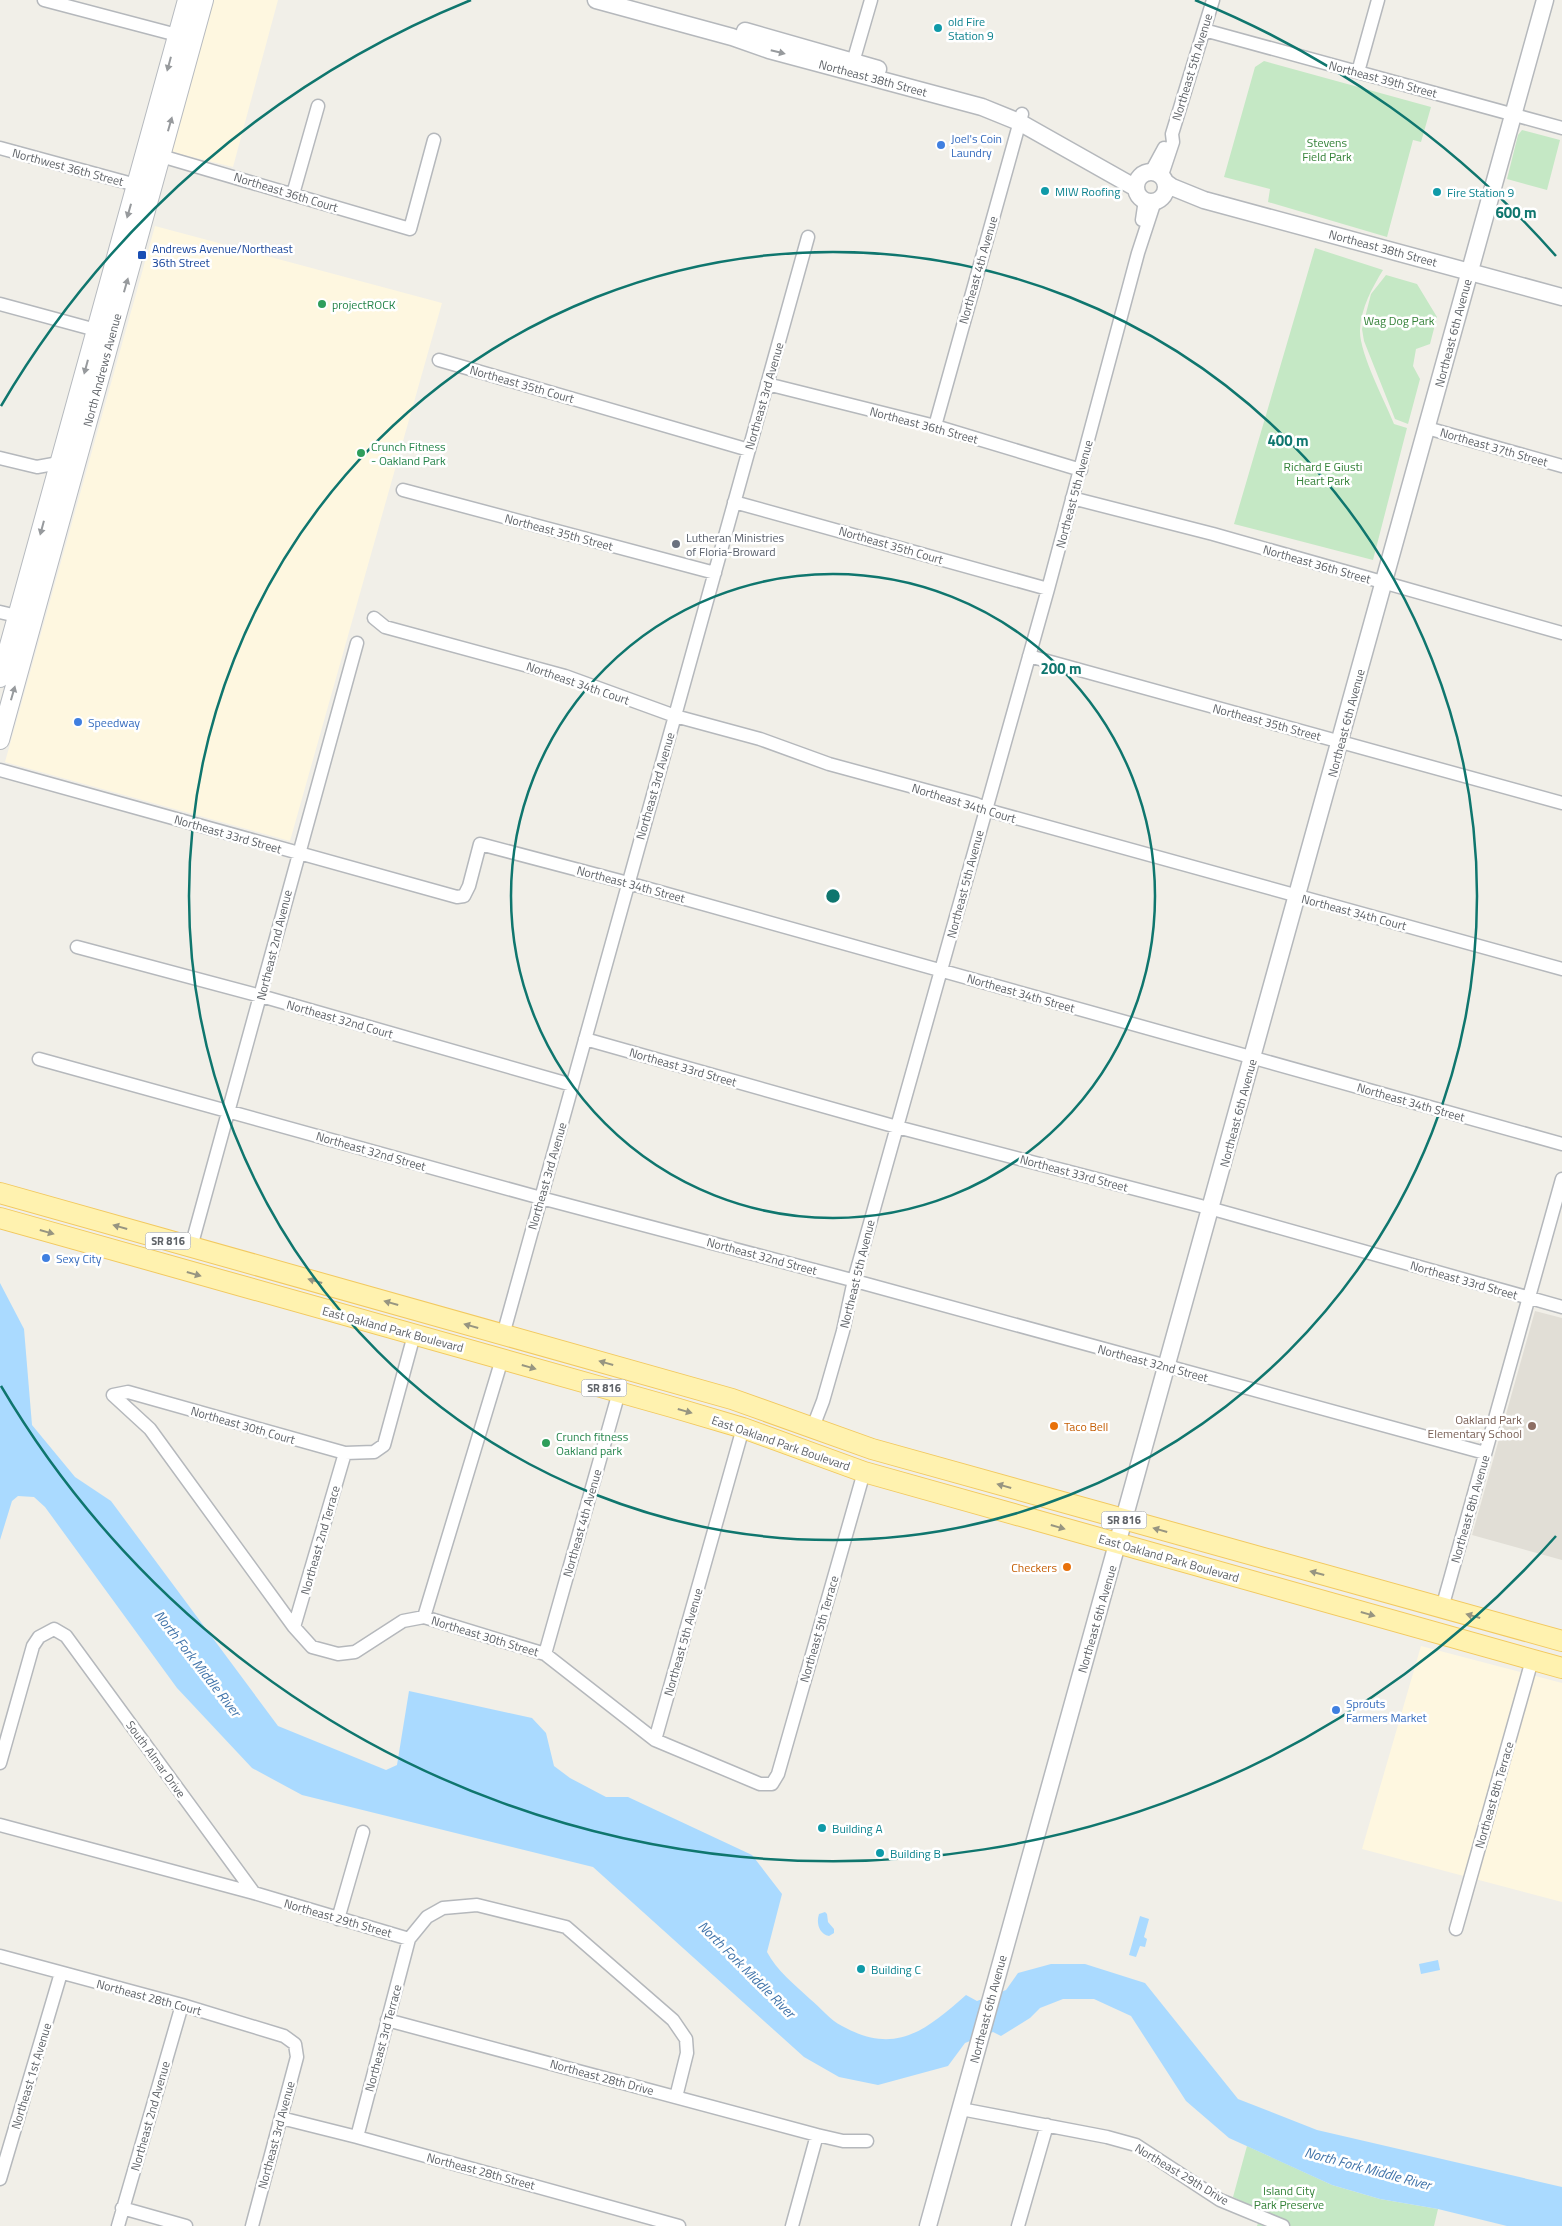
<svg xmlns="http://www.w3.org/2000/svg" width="1562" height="2226" font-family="'Titillium Web',sans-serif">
<rect width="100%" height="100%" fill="#f1efe8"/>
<!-- commercial -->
<path fill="#fef7e0" d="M 212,0 L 278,0 L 233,167 L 172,152 Z
M 155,226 L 442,303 L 290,841 L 5,762 Z
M 1421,1646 L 1562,1683 L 1562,1902 L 1362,1849 Z"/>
<!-- education -->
<path fill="#e1ded6" d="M 1535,1311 L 1562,1318 L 1562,1560 L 1472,1535 Z"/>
<!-- green -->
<path fill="#c5e8c5" d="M 1264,61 L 1431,107 L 1421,142 L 1413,140 L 1387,237 L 1268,202 L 1270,189 L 1224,177 L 1255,67 Z
M 1522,130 L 1560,140 L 1547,190 L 1507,179 L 1518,135 Z
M 1315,248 L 1383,270 C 1372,288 1361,308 1360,330 C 1359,353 1385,401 1394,424 L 1407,428 L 1373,560 L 1234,524 Z
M 1386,275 L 1417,284 L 1437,317 L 1430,344 L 1416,349 L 1413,366 L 1420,379 L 1408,424 L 1395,419 L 1364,341 L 1362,329 L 1371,294 Z
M 1247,2146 L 1332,2185 L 1380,2199 L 1438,2209 L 1434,2226 L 1257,2226 L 1262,2211 L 1233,2197 Z"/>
<!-- water -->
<path fill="#aadaff" d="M 0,1283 L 24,1329 L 32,1425 L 75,1477 L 111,1501 L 278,1726 L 386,1770 L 397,1765 L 409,1691 L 532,1718 L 546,1733 L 554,1766 L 570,1778 L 606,1797 L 628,1797 L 752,1855 L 782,1894 L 767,1952 C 777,1971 794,1984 810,1999 C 820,2007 830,2020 842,2026 C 896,2056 926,2030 966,1995 L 977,2001 L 1006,1990 L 1018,1973 L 1051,1964 L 1085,1964 L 1145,1983 L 1238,2099 L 1317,2130 L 1562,2187 L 1562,2226 L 1507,2226 L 1438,2209 L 1380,2199 L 1332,2185 L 1229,2138 L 1186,2101 L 1131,2016 L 1094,1999 L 1063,1999 L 1040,2008 L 1030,2018 L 1001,2036 L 993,2032 L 965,2043 L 948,2066 L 878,2085 L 839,2077 L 804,2057 L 593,1867 L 302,1795 L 252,1768 L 177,1688 L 45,1507 L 34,1497 L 18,1496 L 12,1501 L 0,1540 Z
M 825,1912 L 827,1914 L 828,1922 L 834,1929 L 834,1933 L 829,1936 C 819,1934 816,1923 819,1914 Z
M 1140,1916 L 1149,1919 L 1144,1937 L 1147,1939 L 1145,1947 L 1140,1946 L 1136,1957 L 1129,1955 Z
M 1438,1960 L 1440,1970 L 1421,1974 L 1419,1964 Z"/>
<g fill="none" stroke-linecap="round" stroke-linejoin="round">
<!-- minor casing -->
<g stroke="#b5b8bc" stroke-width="15">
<path id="minor" d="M 44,0 L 177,35
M 1204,30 L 1562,128
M 851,69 L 871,0
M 1358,72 L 1378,0
M 0,148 L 136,185
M 161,156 L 410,229 L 434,140
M 1151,172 L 1164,148
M 1162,175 L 1173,142 L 1172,134 L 1213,0
M 293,194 L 318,106
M 1142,220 L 1145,200
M 0,304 L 96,330
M 439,360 L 749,450
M 767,384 L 935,426 L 1081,470
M 935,426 L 1022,114
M 1427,428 L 1562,466
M 0,458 L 37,467 L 59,463 L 66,465
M 403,490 L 715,573
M 1072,498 L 1213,534 L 1562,633
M 734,502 L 1048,589
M 0,612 L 17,616
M 374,618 L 385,627 L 565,676 L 675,716 L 760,739 L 829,764 L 976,804 L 994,812 L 1562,969
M 1029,656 L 1562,803
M 0,770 L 457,897 L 464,896 L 469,886 L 480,844 L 628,883 L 1562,1144
M 77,947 L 261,996 L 572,1085
M 585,1039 L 897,1127 L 1220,1211 L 1562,1307
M 39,1059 L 541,1198 L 848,1279 L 1485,1453
M 191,1247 C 247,1046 301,844 357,643
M 503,1335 L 808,237
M 113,1395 L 150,1429 L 294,1627 L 312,1647 L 338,1654 L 355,1652 L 403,1621 L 424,1617 L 545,1654 L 655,1740 L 760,1784 L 772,1784 L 778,1774 L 864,1472
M 113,1395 L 128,1392 L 345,1453 L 374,1452 L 384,1445 L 414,1335
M 813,1427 L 823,1401 L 843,1331 L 854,1280 L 1048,589 L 1138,253 L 1155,201
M 1442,1608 L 1562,1179
M 424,1617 L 502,1359
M 294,1627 L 345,1453
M 545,1654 L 619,1392
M 655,1740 L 743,1428
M 0,1763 L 33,1646 L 39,1637 L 54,1629 L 66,1636 L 254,1893
M 0,1825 L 254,1893 L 409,1939
M 338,1919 L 363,1832
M 1456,1929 L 1532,1660
M 0,1956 L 182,2005 L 284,2036 L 295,2044 L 297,2057 L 252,2226
M 387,2020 L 817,2135 L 843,2141 L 867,2141
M 961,2109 L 1107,2137 L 1136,2145 L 1220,2200 L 1283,2226
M 281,2118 L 357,2137 L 679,2226
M 357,2137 L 409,1939 L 427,1917 L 443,1908 L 477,1905 L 566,1927 L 673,2020 L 686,2039 L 687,2053 L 676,2097
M 0,2179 L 61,1973
M 122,2208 L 186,2226
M 118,2226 L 182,2005
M 792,2226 L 817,2135
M 1018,2226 L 1047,2125"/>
</g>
<!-- tertiary casing -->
<g stroke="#b5b8bc" stroke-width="19">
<path id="tertiary" d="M 596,0 L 732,37 L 769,50 L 982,107 L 1019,122 L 1136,188
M 745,31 L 878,69
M1136 187a15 15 0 1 1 30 0a15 15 0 1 1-30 0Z
M 1165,182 L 1172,187 L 1204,200 L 1562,297
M 928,2226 L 1545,0"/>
</g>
<!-- secondary casing -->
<g stroke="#b6babf" stroke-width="20">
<path id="secondary" d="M 0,678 L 187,0
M 0,740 L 204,0"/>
</g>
<!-- primary casing -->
<g stroke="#f2c960" stroke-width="22">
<path id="primary" d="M 0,1193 L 732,1399 L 872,1449 L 1562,1641
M 0,1218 L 672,1407 L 743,1428 L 864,1472 L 1562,1668"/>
</g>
<!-- minor -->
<use href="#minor" stroke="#fff" stroke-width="12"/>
<!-- tertiary -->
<use href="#tertiary" stroke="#fff" stroke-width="16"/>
<!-- secondary -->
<use href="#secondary" stroke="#fff" stroke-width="18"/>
<!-- primary -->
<use href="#primary" stroke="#fff2af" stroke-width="20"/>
</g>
<!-- one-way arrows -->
<defs><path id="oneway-solid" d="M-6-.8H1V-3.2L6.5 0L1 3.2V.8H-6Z" transform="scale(1.25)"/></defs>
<g fill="#979a9d">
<use href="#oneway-solid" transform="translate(778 52) rotate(14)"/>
<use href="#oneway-solid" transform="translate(169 64) rotate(105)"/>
<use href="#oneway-solid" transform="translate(170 124) rotate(-74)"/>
<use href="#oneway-solid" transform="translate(129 211) rotate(106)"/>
<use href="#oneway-solid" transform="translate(126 285) rotate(-74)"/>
<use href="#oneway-solid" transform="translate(86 367) rotate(105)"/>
<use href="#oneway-solid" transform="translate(42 528) rotate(105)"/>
<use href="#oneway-solid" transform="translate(13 693) rotate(-74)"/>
</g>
<g fill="#979581">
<use href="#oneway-solid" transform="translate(120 1227) rotate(-164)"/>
<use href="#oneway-solid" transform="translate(47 1232) rotate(16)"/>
<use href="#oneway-solid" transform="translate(194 1274) rotate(16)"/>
<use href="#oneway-solid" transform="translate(315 1281) rotate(-164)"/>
<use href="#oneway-solid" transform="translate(391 1303) rotate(-164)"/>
<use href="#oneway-solid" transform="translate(471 1326) rotate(-164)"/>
<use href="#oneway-solid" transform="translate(606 1363) rotate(-164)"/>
<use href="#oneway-solid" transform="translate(529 1367) rotate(16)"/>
<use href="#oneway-solid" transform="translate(685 1411) rotate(16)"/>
<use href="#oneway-solid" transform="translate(1004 1486) rotate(-164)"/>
<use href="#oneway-solid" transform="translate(1058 1527) rotate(16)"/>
<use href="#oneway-solid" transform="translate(1160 1530) rotate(-164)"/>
<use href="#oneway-solid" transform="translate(1317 1573) rotate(-165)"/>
<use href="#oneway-solid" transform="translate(1368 1614) rotate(16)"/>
<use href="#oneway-solid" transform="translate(1473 1616) rotate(-164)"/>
</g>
<!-- distance rings -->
<g fill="none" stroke="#0f766e" stroke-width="2.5">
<circle cx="833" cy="896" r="322"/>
<circle cx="833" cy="896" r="644"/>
<path d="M1556 1536A966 966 0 0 1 1 1386M1 406A966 966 0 0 1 471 0M1195 0A966 966 0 0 1 1556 256"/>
</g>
<!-- markers -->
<g fill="#0f9aa8" stroke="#fff" stroke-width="2">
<circle cx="938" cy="28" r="5"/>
<circle cx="1045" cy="191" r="5"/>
<circle cx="1437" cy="192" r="5"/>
<circle cx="822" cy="1828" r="5"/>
<circle cx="880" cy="1853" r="5"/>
<circle cx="861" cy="1969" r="5"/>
</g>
<g fill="#3f7fe0" stroke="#fff" stroke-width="2">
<circle cx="941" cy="145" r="5"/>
<circle cx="78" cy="722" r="5"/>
<circle cx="46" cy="1258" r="5"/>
<circle cx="1336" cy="1710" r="5"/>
</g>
<rect fill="#1a4fb4" stroke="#fff" stroke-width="2" x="137" y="250" width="10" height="10" rx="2.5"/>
<g fill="#2e9e5b" stroke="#fff" stroke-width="2">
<circle cx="322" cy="304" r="5"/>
<circle cx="361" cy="453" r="5"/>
<circle cx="546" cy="1443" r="5"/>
</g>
<circle fill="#6b7280" stroke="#fff" stroke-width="2" cx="676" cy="544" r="5"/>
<g fill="#e8710a" stroke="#fff" stroke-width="2">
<circle cx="1054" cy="1426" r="5"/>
<circle cx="1067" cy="1567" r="5"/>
</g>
<circle fill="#8d6e63" stroke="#fff" stroke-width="2" cx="1532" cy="1426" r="5"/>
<g text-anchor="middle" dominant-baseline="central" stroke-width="5" stroke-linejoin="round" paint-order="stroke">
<!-- shield labels -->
<g fill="#fff" stroke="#8f9295" stroke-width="1">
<rect x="145.5" y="1232.5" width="45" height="17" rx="4"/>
<rect x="581.5" y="1379.5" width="45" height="17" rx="4"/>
<rect x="1101.5" y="1511.5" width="45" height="17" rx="4"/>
</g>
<g font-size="11" font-weight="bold" fill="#5f6368">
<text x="168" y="1241">SR 816</text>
<text x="604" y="1388">SR 816</text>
<text x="1124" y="1520">SR 816</text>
</g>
<!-- culture labels -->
<g font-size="12" fill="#0d838f" stroke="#fff" text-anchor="start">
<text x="948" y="21">old Fire<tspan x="948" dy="14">Station 9</tspan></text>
<text x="1055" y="191">MIW Roofing</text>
<text x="1447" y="192">Fire Station 9</text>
<text x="832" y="1828">Building A</text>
<text x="890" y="1853">Building B</text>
<text x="871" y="1969">Building C</text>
</g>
<!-- street labels -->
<g font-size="12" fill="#5f6368" stroke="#fff">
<text transform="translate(1192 67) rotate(-73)">Northeast 5th Avenue</text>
<text transform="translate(873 78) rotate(15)">Northeast 38th Street</text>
<text transform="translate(1383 79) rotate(15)">Northeast 39th Street</text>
<text transform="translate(68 167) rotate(15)">Northwest 36th Street</text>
<text transform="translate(286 192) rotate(17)">Northeast 36th Court</text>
<text transform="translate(1383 248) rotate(15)">Northeast 38th Street</text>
<text transform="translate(978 270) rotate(-74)">Northeast 4th Avenue</text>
<text transform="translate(1453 333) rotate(-75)">Northeast 6th Avenue</text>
<text transform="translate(102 370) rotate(-75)">North Andrews Avenue</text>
<text transform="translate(522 384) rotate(16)">Northeast 35th Court</text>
<text transform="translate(764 396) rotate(-74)">Northeast 3rd Avenue</text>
<text transform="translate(924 425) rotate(15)">Northeast 36th Street</text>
<text transform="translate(1494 447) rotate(16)">Northeast 37th Street</text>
<text transform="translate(1074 494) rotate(-75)">Northeast 5th Avenue</text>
<text transform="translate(559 532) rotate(15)">Northeast 35th Street</text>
<text transform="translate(891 545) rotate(16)">Northeast 35th Court</text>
<text transform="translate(1317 564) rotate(16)">Northeast 36th Street</text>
<text transform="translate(578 683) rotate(19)">Northeast 34th Court</text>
<text transform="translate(1267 722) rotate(15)">Northeast 35th Street</text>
<text transform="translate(1346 723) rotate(-75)">Northeast 6th Avenue</text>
<text transform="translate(655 786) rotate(-74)">Northeast 3rd Avenue</text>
<text transform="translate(964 803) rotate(17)">Northeast 34th Court</text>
<text transform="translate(228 834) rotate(16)">Northeast 33rd Street</text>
<text transform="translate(631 884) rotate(15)">Northeast 34th Street</text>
<text transform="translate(965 884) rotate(-75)">Northeast 5th Avenue</text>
<text transform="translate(1354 912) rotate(15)">Northeast 34th Court</text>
<text transform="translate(274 945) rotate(-76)">Northeast 2nd Avenue</text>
<text transform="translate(1021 993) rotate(16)">Northeast 34th Street</text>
<text transform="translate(340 1019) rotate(16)">Northeast 32nd Court</text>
<text transform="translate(683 1067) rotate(16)">Northeast 33rd Street</text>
<text transform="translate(1411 1102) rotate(16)">Northeast 34th Street</text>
<text transform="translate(1238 1113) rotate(-75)">Northeast 6th Avenue</text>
<text transform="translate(371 1151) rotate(16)">Northeast 32nd Street</text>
<text transform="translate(1074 1173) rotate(15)">Northeast 33rd Street</text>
<text transform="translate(547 1176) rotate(-74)">Northeast 3rd Avenue</text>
<text transform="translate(762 1256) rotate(15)">Northeast 32nd Street</text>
<text transform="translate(857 1274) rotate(-76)">Northeast 5th Avenue</text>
<text transform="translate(1464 1280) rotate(16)">Northeast 33rd Street</text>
<text transform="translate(393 1329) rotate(15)">East Oakland Park Boulevard</text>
<text transform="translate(1153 1363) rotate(15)">Northeast 32nd Street</text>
<text transform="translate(243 1425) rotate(16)">Northeast 30th Court</text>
<text transform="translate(781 1443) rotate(19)">East Oakland Park Boulevard</text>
<text transform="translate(1470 1509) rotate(-74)">Northeast 8th Avenue</text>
<text transform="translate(582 1523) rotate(-74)">Northeast 4th Avenue</text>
<text transform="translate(320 1540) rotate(-74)">Northeast 2nd Terrace</text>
<text transform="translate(1169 1558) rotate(16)">East Oakland Park Boulevard</text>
<text transform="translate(1097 1619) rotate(-74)">Northeast 6th Avenue</text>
<text transform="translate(819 1629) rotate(-74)">Northeast 5th Terrace</text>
<text transform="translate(485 1636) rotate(17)">Northeast 30th Street</text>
<text transform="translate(683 1642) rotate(-74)">Northeast 5th Avenue</text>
<text transform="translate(156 1759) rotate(54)">South Almar Drive</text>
<text transform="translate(1494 1795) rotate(-74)">Northeast 8th Terrace</text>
<text transform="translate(338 1918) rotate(16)">Northeast 29th Street</text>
<text transform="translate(149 1997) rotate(15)">Northeast 28th Court</text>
<text transform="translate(988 2009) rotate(-75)">Northeast 6th Avenue</text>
<text transform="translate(383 2038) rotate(-75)">Northeast 3rd Terrace</text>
<text transform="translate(31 2076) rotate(-73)">Northeast 1st Avenue</text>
<text transform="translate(602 2077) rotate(15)">Northeast 28th Drive</text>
<text transform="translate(150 2116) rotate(-74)">Northeast 2nd Avenue</text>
<text transform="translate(276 2135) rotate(-75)">Northeast 3rd Avenue</text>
<text transform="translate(481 2171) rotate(15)">Northeast 28th Street</text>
<text transform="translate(1182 2174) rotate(31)">Northeast 29th Drive</text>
</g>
<!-- shop labels -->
<g font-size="12" fill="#366cbe" stroke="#fff" text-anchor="start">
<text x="951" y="138">Joel's Coin<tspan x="951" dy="14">Laundry</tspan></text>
<text x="88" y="722">Speedway</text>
<text x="56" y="1258">Sexy City</text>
<text x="1346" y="1703">Sprouts<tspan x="1346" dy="14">Farmers Market</tspan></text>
</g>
<!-- park labels -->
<g font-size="12" fill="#348238" stroke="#fff">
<text x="1327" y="142">Stevens<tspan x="1327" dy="14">Field Park</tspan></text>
<text x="1399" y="320">Wag Dog Park</text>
<text x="1323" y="466">Richard E Giusti<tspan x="1323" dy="14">Heart Park</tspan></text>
<text x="1289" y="2190">Island City<tspan x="1289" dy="14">Park Preserve</tspan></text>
</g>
<!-- transit labels -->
<g font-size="12" fill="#164399" stroke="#fff" text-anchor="start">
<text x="152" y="248">Andrews Avenue/Northeast<tspan x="152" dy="14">36th Street</tspan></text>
</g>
<!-- leisure labels -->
<g font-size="12" fill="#27864d" stroke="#fff" text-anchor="start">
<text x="332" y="304">projectROCK</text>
<text x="371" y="446">Crunch Fitness<tspan x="371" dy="14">- Oakland Park</tspan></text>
<text x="556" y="1436">Crunch fitness<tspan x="556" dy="14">Oakland park</tspan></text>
</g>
<!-- worship labels -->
<g font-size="12" fill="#5b616d" stroke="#fff" text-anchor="start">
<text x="686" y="537">Lutheran Ministries<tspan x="686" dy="14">of Floria-Broward</tspan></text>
</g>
<!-- education labels -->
<g font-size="12" fill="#785e54" stroke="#fff" text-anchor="end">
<text x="1522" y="1419">Oakland Park<tspan x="1522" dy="14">Elementary School</tspan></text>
</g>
<!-- food labels -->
<g font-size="12" fill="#c56008" stroke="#fff" text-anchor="start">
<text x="1064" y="1426">Taco Bell</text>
<text x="1057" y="1567" text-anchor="end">Checkers</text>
</g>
<!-- water labels -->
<g font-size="14" font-style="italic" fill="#4174aa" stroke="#fff">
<text transform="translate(198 1663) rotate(52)">North Fork Middle River</text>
<text transform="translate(747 1969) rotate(45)">North Fork Middle River</text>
<text transform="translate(1368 2168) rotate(15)">North Fork Middle River</text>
</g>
</g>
<circle cx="833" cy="896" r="8" fill="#0f766e" stroke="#fff" stroke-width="2.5"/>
<g font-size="15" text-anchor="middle" font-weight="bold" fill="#0f766e" stroke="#fff" stroke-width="5" stroke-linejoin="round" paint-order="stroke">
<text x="1516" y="218">600 m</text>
<text x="1288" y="446">400 m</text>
<text x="1061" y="674">200 m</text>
</g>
</svg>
